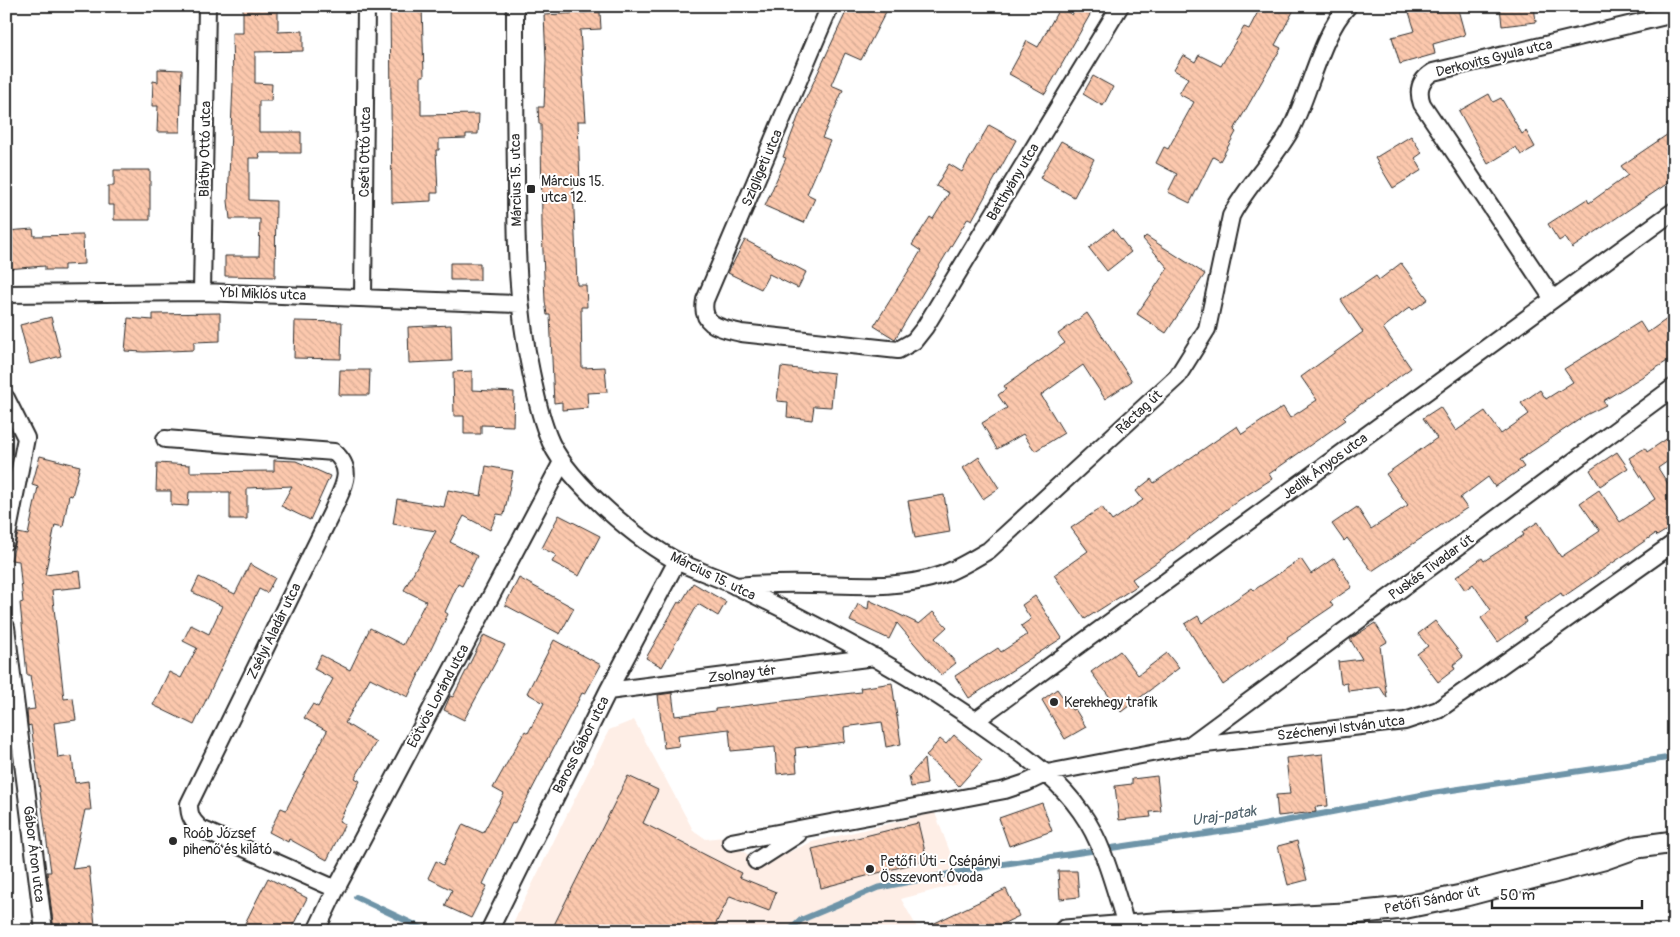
<svg xmlns="http://www.w3.org/2000/svg" width="1680" height="937" font-family="Pangolin,sans-serif">
<defs>
<pattern id="building-back-hatch" width="6" height="6" patternUnits="userSpaceOnUse" patternTransform="scale(1.25)"><rect width="6" height="6" fill="#fcc8ad"/><path d="M-1 5l2 2M0 0l6 6M5-1l2 2" fill="none" stroke="#d8ac95"/></pattern>
</defs>
<rect width="100%" height="100%" fill="#fff"/>
<filter id="ink" filterUnits="userSpaceOnUse"><feTurbulence type="fractalNoise" baseFrequency=".02" numOctaves="2"/><feDisplacementMap in="SourceGraphic" scale="10" xChannelSelector="R" yChannelSelector="G"/><feConvolveMatrix kernelMatrix="1 2 1 2 8 2 1 2 1" color-interpolation-filters="sRGB"/></filter>
<g filter="url(#ink)">
<!-- built -->
<path fill="#feeee6" d="M 634,720 L 693,830 L 706,839 L 723,837 L 757,861 L 780,856 L 812,842 L 935,813 L 962,883 L 901,899 L 919,931 L 509,931 L 609,730 Z"/>
<g fill="none" stroke-linecap="round" stroke-linejoin="round">
<!-- stream -->
<path stroke="#6e94a8" stroke-width="6" d="M 356,897 L 428,931
M 789,931 L 801,920 L 877,888 L 990,866 L 1253,827 L 1432,793 L 1674,757"/>
</g>
<!-- building -->
<path fill="url(#building-back-hatch)" stroke="#2b2b2b" d="M 243,6 L 278,6 L 278,32 L 303,31 L 303,51 L 255,52 L 255,83 L 272,84 L 271,101 L 259,101 L 259,132 L 301,132 L 301,153 L 259,153 L 260,158 L 249,158 L 249,200 L 276,201 L 275,277 L 225,276 L 225,256 L 259,256 L 260,219 L 230,219 L 228,201 L 233,83 L 232,33 L 243,33 Z
M 390,6 L 422,6 L 424,76 L 421,76 L 421,115 L 479,114 L 478,134 L 466,134 L 466,138 L 439,139 L 439,150 L 436,150 L 438,193 L 431,193 L 431,201 L 392,203 Z
M 840,6 L 889,6 L 861,60 L 845,53 L 831,85 L 843,90 L 822,138 L 830,141 L 807,194 L 815,198 L 804,223 L 765,206 L 786,158 L 783,157 L 802,107 L 847,10 Z
M 1077,6 L 1095,6 L 1045,94 L 1009,74 L 1027,41 L 1038,47 L 1060,7 L 1072,15 Z
M 1261,6 L 1296,6 L 1275,45 L 1281,48 L 1234,130 L 1236,132 L 1220,161 L 1213,157 L 1190,203 L 1168,192 L 1177,174 L 1156,163 L 1164,147 L 1168,149 L 1194,102 L 1179,94 L 1188,78 L 1174,70 L 1183,55 L 1195,62 L 1199,55 L 1221,66 L 1244,27 L 1249,29 Z
M 1417,6 L 1457,6 L 1465,35 L 1433,44 L 1435,54 L 1400,64 L 1392,37 L 1415,31 L 1408,9 Z
M 1500,6 L 1534,6 L 1536,22 L 1502,26 Z
M 600,12 L 601,29 L 580,30 L 586,121 L 578,121 L 580,186 L 573,186 L 577,285 L 586,285 L 587,307 L 581,307 L 582,368 L 605,367 L 607,392 L 587,393 L 588,408 L 562,410 L 562,402 L 554,403 L 550,315 L 547,315 L 545,301 L 542,227 L 541,124 L 539,124 L 538,107 L 544,107 L 546,60 L 544,15 Z
M 158,69 L 182,70 L 180,132 L 157,132 L 158,106 L 152,106 L 153,81 L 158,82 Z
M 1093,76 L 1113,87 L 1103,106 L 1083,94 Z
M 1489,94 L 1493,102 L 1501,98 L 1522,134 L 1526,131 L 1535,147 L 1521,155 L 1516,147 L 1488,164 L 1459,111 Z
M 989,125 L 1016,140 L 972,220 L 968,218 L 895,339 L 874,326 L 921,251 L 912,245 L 930,217 L 933,219 L 949,193 L 936,186 L 949,164 L 962,172 Z
M 1674,130 L 1674,179 L 1572,248 L 1565,237 L 1559,241 L 1548,224 L 1587,199 L 1589,203 L 1628,175 L 1621,166 Z
M 1411,136 L 1422,153 L 1415,158 L 1422,170 L 1393,188 L 1375,158 Z
M 1061,141 L 1094,159 L 1074,197 L 1040,178 Z
M 114,170 L 150,170 L 150,220 L 114,220 L 114,205 L 108,205 L 108,186 L 114,186 Z
M 33,229 L 34,236 L 83,235 L 84,264 L 64,265 L 64,270 L 45,270 L 45,266 L 6,269 L 6,231 Z
M 1113,229 L 1131,252 L 1107,271 L 1089,248 Z
M 1146,236 L 1205,274 L 1166,333 L 1137,314 L 1168,268 L 1143,239 Z
M 745,240 L 806,272 L 798,288 L 769,274 L 761,289 L 728,273 Z
M 450,263 L 480,263 L 480,280 L 450,280 Z
M 1401,263 L 1428,299 L 1413,310 L 1410,307 L 1383,328 L 1411,368 L 1343,417 L 1346,420 L 1269,474 L 1272,479 L 1239,500 L 1160,560 L 1132,579 L 1137,586 L 1085,619 L 1054,575 L 1088,551 L 1071,528 L 1102,507 L 1112,521 L 1143,500 L 1136,491 L 1151,479 L 1154,483 L 1237,426 L 1242,434 L 1283,407 L 1290,418 L 1317,400 L 1301,377 L 1363,332 L 1341,300 L 1376,276 L 1379,280 Z
M 220,313 L 220,341 L 194,342 L 194,350 L 144,352 L 125,351 L 128,318 L 153,320 L 153,314 Z
M 1087,313 L 1132,381 L 1105,399 L 1083,365 L 1041,395 L 1064,433 L 1035,451 L 1023,434 L 997,449 L 982,423 L 1007,408 L 998,395 L 1006,389 L 1004,386 L 1065,343 L 1058,334 Z
M 1674,314 L 1674,357 L 1603,401 L 1606,405 L 1586,415 L 1519,460 L 1524,467 L 1495,487 L 1488,477 L 1460,498 L 1467,508 L 1372,571 L 1347,538 L 1344,541 L 1332,524 L 1357,507 L 1371,529 L 1408,505 L 1386,474 L 1437,438 L 1423,418 L 1440,407 L 1456,431 L 1485,411 L 1501,434 L 1529,414 L 1521,403 L 1540,390 L 1546,399 L 1573,382 L 1564,369 L 1640,322 L 1647,333 Z
M 51,317 L 61,356 L 30,364 L 20,325 Z
M 295,321 L 342,322 L 341,359 L 294,358 Z
M 451,325 L 452,361 L 409,363 L 408,327 Z
M 781,367 L 834,373 L 831,407 L 814,406 L 812,420 L 787,417 L 788,402 L 777,401 Z
M 340,370 L 370,370 L 369,395 L 339,395 Z
M 472,371 L 472,390 L 514,392 L 513,426 L 481,425 L 481,434 L 464,434 L 464,416 L 454,416 L 453,372 Z
M 1674,434 L 1674,457 L 1658,468 L 1674,493 L 1674,514 L 1665,520 L 1670,528 L 1657,536 L 1655,534 L 1563,597 L 1561,593 L 1524,618 L 1526,622 L 1498,642 L 1481,618 L 1491,610 L 1473,584 L 1465,590 L 1456,577 L 1482,558 L 1484,561 L 1524,535 L 1522,532 L 1538,522 L 1561,557 L 1600,531 L 1580,503 L 1599,490 L 1620,522 L 1655,499 L 1629,458 L 1645,448 L 1647,452 Z
M 1617,452 L 1628,468 L 1600,486 L 1590,470 Z
M 40,456 L 80,466 L 72,496 L 69,495 L 63,527 L 55,525 L 45,575 L 80,571 L 82,587 L 52,590 L 64,699 L 73,698 L 76,720 L 54,723 L 58,758 L 72,756 L 75,783 L 88,781 L 91,810 L 85,810 L 72,869 L 89,867 L 95,925 L 85,927 L 86,931 L 54,931 L 47,872 L 51,872 L 31,725 L 28,726 L 27,710 L 35,709 L 30,675 L 27,675 L 20,603 L 23,602 L 19,561 L 11,560 L 18,533 L 28,535 L 38,487 L 32,485 Z
M 979,457 L 999,488 L 983,499 L 963,468 Z
M 274,460 L 296,461 L 330,476 L 310,520 L 281,506 L 292,486 L 247,488 L 247,519 L 230,519 L 230,492 L 189,492 L 188,506 L 171,505 L 171,491 L 156,491 L 157,463 L 190,465 L 190,472 L 274,471 Z
M 486,466 L 513,471 L 504,515 L 497,514 L 490,530 L 464,516 L 450,542 L 477,556 L 462,586 L 458,584 L 445,612 L 448,614 L 408,697 L 370,678 L 345,723 L 376,742 L 355,778 L 360,781 L 339,821 L 345,824 L 327,860 L 289,839 L 288,842 L 269,832 L 281,808 L 286,810 L 327,731 L 304,718 L 313,704 L 318,707 L 333,679 L 314,669 L 321,655 L 350,670 L 370,628 L 403,645 L 426,601 L 404,590 L 436,531 L 393,524 L 397,499 L 444,507 L 448,490 L 481,496 Z
M 944,495 L 950,532 L 915,538 L 908,501 Z
M 559,515 L 600,536 L 579,576 L 552,562 L 556,555 L 542,548 Z
M 1334,558 L 1352,587 L 1330,602 L 1333,606 L 1287,637 L 1288,639 L 1223,685 L 1185,624 L 1198,616 L 1202,623 L 1252,588 L 1254,590 L 1301,559 L 1311,574 Z
M 250,564 L 275,578 L 267,593 L 259,589 L 194,725 L 153,705 L 169,672 L 181,678 L 197,648 L 183,641 L 191,625 L 209,634 L 222,606 L 192,592 L 199,577 L 235,594 Z
M 519,578 L 574,608 L 560,634 L 505,605 Z
M 693,583 L 726,602 L 718,616 L 698,604 L 662,667 L 646,658 L 678,602 L 681,603 Z
M 1035,596 L 1062,638 L 969,698 L 955,676 L 998,648 L 1001,652 L 1027,635 L 1021,626 L 1031,619 L 1022,605 Z
M 869,600 L 919,624 L 933,612 L 947,627 L 935,638 L 956,663 L 941,675 L 897,623 L 889,639 L 850,621 L 858,604 L 868,609 Z
M 1435,621 L 1463,657 L 1453,665 L 1455,669 L 1438,682 L 1417,654 L 1428,646 L 1418,634 Z
M 1375,623 L 1387,642 L 1380,646 L 1387,698 L 1380,687 L 1348,691 L 1347,683 L 1341,684 L 1338,662 L 1362,659 L 1350,639 Z
M 484,635 L 505,645 L 464,720 L 444,710 L 450,696 L 453,697 Z
M 554,640 L 601,665 L 585,694 L 582,693 L 514,824 L 512,823 L 483,884 L 487,886 L 471,918 L 445,906 L 452,890 L 428,878 L 436,861 L 443,865 L 463,824 L 483,833 L 504,794 L 493,788 L 525,731 L 528,733 L 544,703 L 527,693 Z
M 1120,651 L 1138,675 L 1167,653 L 1179,668 L 1121,712 L 1091,672 Z
M 892,683 L 901,744 L 886,747 L 882,722 L 844,727 L 845,742 L 795,748 L 797,772 L 777,774 L 775,747 L 731,751 L 729,729 L 678,735 L 679,746 L 664,748 L 658,695 L 672,693 L 675,716 L 715,711 L 715,709 L 861,692 L 860,688 Z
M 1057,689 L 1072,710 L 1075,709 L 1086,727 L 1065,739 L 1042,700 Z
M 954,735 L 982,760 L 959,786 L 926,756 L 940,739 L 946,744 Z
M 1323,754 L 1328,806 L 1315,807 L 1316,812 L 1278,816 L 1276,795 L 1290,794 L 1286,758 Z
M 924,759 L 927,784 L 911,787 L 909,776 Z
M 628,776 L 658,790 L 643,823 L 741,873 L 739,877 L 776,892 L 769,911 L 730,896 L 712,931 L 551,931 Z
M 1157,776 L 1161,811 L 1150,812 L 1151,817 L 1119,820 L 1115,786 L 1132,784 L 1132,779 Z
M 1042,803 L 1052,831 L 1009,846 L 999,818 Z
M 918,823 L 927,860 L 821,888 L 812,849 Z
M 1297,841 L 1307,880 L 1288,885 L 1278,846 Z
M 1058,871 L 1077,871 L 1079,897 L 1060,899 Z
M 268,878 L 307,898 L 290,931 L 241,931 Z
M 1006,889 L 1019,916 L 988,931 L 918,931 Z"/>
<g fill="none" stroke-linecap="round" stroke-linejoin="round">
<!-- minor casing -->
<g stroke="#2b2b2b" stroke-width="20">
<path id="minor" d="M 515,6 C 515,63 515,120 516,177 C 516,244 517,307 531,372 C 536,396 541,421 551,443 C 570,483 639,542 679,562 C 698,571 717,577 736,586 C 828,630 918,678 1000,738 C 1030,760 1060,781 1081,812 C 1104,844 1114,887 1126,925
M 830,6 L 705,300 C 700,326 721,328 741,333 L 898,350 L 914,341 L 925,327 L 1120,6
M 202,292 L 207,6
M 6,294 L 202,292 L 519,304
M 363,298 L 366,6
M 1553,299 L 1422,104 C 1417,90 1420,80 1433,72 L 1674,14
M 6,398 L 26,438 L 6,541
M 165,439 L 334,452 C 356,471 342,488 333,510 L 189,804 C 189,816 192,821 201,829 L 336,889
M 735,586 C 762,584 788,583 815,584 C 858,585 900,589 941,575 C 958,569 974,559 989,550 L 1177,377 L 1207,329 L 1231,216 C 1247,185 1273,161 1290,131 C 1309,96 1321,34 1348,6
M 6,627 L 44,931
M 608,691 L 875,657
M 976,720 L 1674,211
M 1190,745 L 1674,387
M 731,842 L 1005,790 L 1026,783 L 1047,773 L 1188,746 L 1405,721 L 1438,710 L 1674,543
M 756,861 L 798,834
M 316,931 L 336,889 L 562,462
M 489,931 L 608,691 L 677,561"/>
</g>
<!-- tertiary casing -->
<g stroke="#2b2b2b" stroke-width="25">
<path id="tertiary" d="M 1065,931 L 1166,923 L 1344,914 L 1402,908 L 1466,895 L 1603,859 L 1637,847 L 1674,842"/>
</g>
<!-- minor -->
<use href="#minor" stroke="#fff" stroke-width="16"/>
<!-- tertiary -->
<use href="#tertiary" stroke="#fff" stroke-width="21"/>
</g>
</g>
<!-- markers -->
<g fill="#2b2b2b" stroke="#fff" stroke-width="2">
<rect x="526" y="184" width="10" height="10" rx="2.5"/>
<circle cx="1054" cy="702" r="5"/>
<circle cx="173" cy="841" r="5"/>
<circle cx="870" cy="869" r="5"/>
</g>
<g text-anchor="middle" dominant-baseline="central" stroke-width="4" stroke-linejoin="round" paint-order="stroke">
<!-- street labels -->
<g font-size="14" fill="#2b2b2b" stroke="#fff">
<text transform="translate(1494 58) rotate(-14)">Derkovits Gyula utca</text>
<text transform="translate(205 149) rotate(-89)">Bláthy Ottó utca</text>
<text transform="translate(365 152) rotate(-89)">Cséti Ottó utca</text>
<text transform="translate(762 168) rotate(-67)">Szigligeti utca</text>
<text transform="translate(516 180) rotate(-91)">Március 15. utca</text>
<text transform="translate(1013 182) rotate(-59)">Batthyány utca</text>
<text transform="translate(263 294) rotate(2)">Ybl Miklós utca</text>
<text transform="translate(1139 412) rotate(-43)">Ráctag út</text>
<text transform="translate(1325 466) rotate(-36)">Jedlik Ányos utca</text>
<text transform="translate(1431 567) rotate(-36)">Puskás Tivadar út</text>
<text transform="translate(713 576) rotate(26)">Március 15. utca</text>
<text transform="translate(274 631) rotate(-64)">Zsélyi Aladár utca</text>
<text transform="translate(742 674) rotate(-7)">Zsolnay tér</text>
<text transform="translate(438 696) rotate(-62)">Eötvös Loránd utca</text>
<text transform="translate(1341 728) rotate(-7)">Széchenyi István utca</text>
<text transform="translate(581 745) rotate(-63)">Baross Gábor utca</text>
<text transform="translate(34 854) rotate(83)">Gábor Áron utca</text>
<text transform="translate(1432 900) rotate(-11)">Petőfi Sándor út</text>
</g>
<!-- poi labels -->
<g font-size="14" fill="#2b2b2b" stroke="#fff" text-anchor="start">
<text x="541" y="181">Március 15.<tspan x="541" dy="16">utca 12.</tspan></text>
<text x="1064" y="702">Kerekhegy trafik</text>
<text x="183" y="833">Roób József<tspan x="183" dy="16">pihenő és kilátó</tspan></text>
<text x="880" y="861">Petőfi Úti - Csépányi<tspan x="880" dy="16">Összevont Óvoda</tspan></text>
</g>
<!-- water labels -->
<g font-size="15" font-style="italic" fill="#4d606a" stroke="#fff">
<text transform="translate(1224 816) rotate(-9)">Uraj-patak</text>
</g>
</g>
<!-- margin -->
<rect width="1680" height="937" fill="none" stroke="#fff" stroke-width="25"/>
<rect x="12" y="12" width="1655" height="912" fill="none" stroke="#2b2b2b" stroke-width="2" filter="url(#ink)"/>
<!-- scale -->
<path d="M1492 900v8h150v-8" fill="none" stroke="#2b2b2b" stroke-width="2.5"/>
<text x="1500" y="900" font-size="15" fill="#2b2b2b" stroke="#ffffff" stroke-width="4" paint-order="stroke">50 m</text>
</svg>
